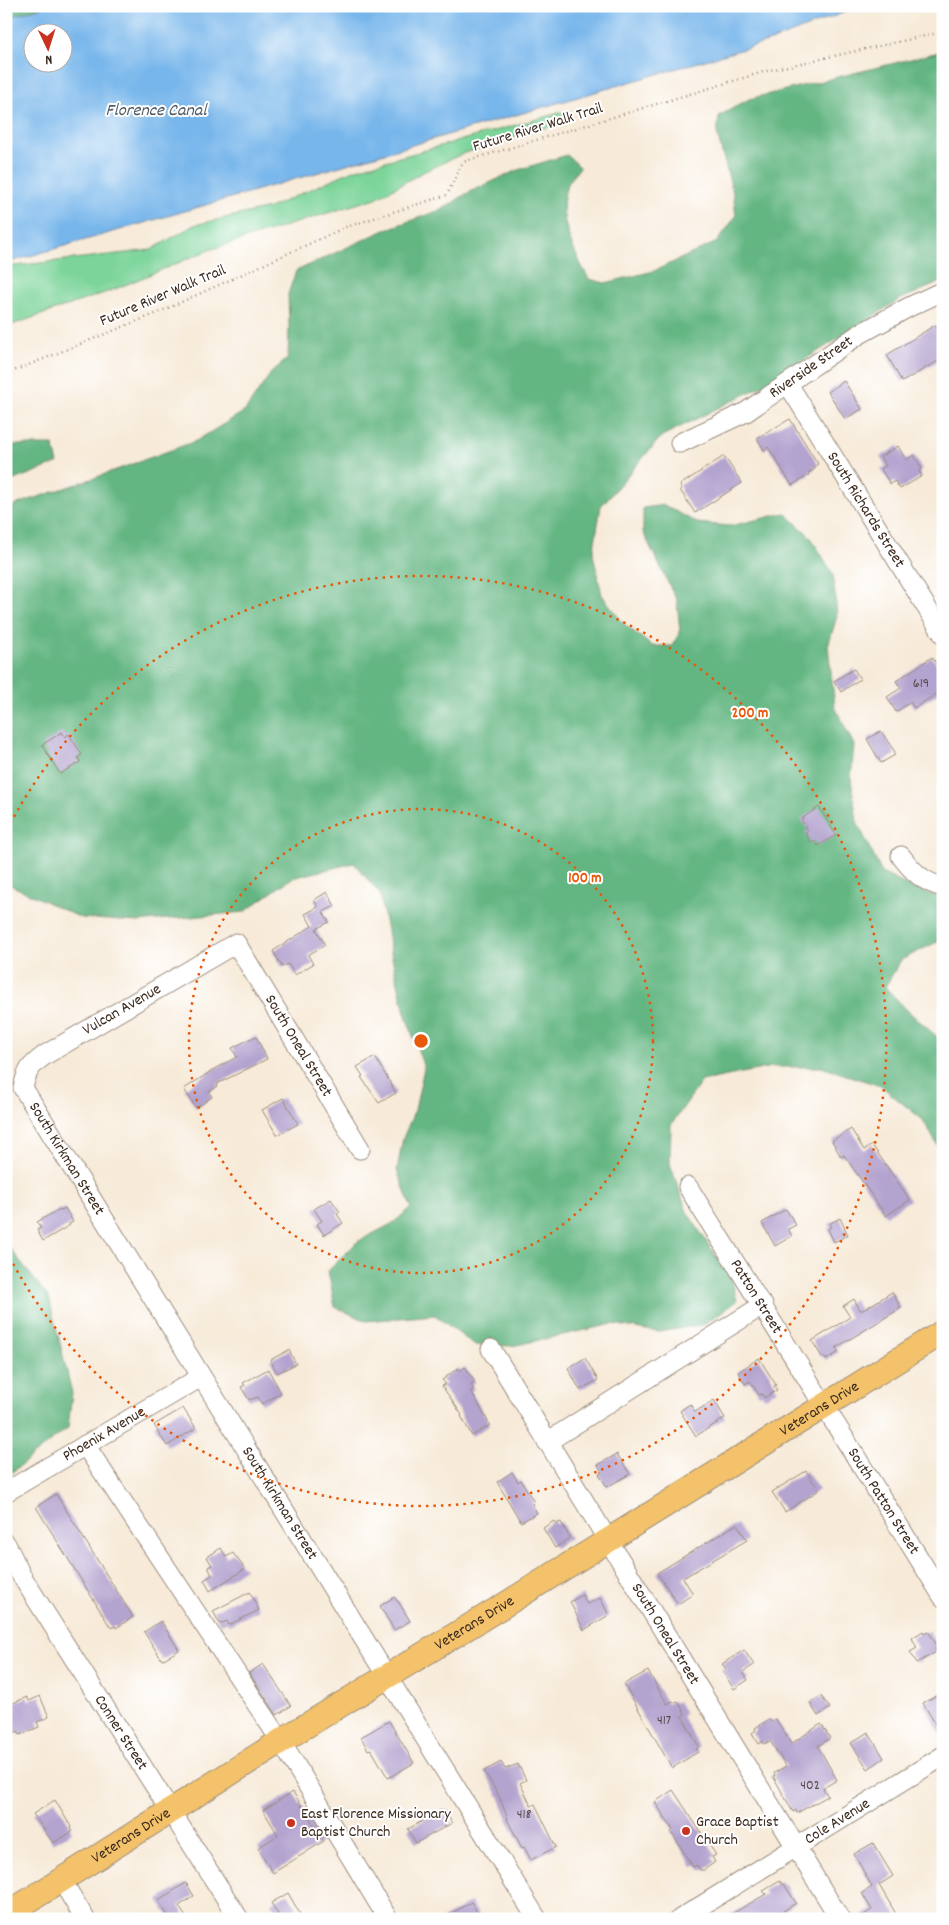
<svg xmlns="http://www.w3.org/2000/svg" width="949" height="1925" font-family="Dekko,sans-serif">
<rect width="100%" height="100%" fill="#fff"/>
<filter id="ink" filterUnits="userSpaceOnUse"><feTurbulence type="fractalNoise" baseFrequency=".02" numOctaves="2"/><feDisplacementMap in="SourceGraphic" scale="10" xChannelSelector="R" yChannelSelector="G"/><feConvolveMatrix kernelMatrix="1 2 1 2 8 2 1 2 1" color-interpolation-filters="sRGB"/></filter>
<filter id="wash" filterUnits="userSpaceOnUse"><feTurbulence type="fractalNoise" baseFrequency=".0096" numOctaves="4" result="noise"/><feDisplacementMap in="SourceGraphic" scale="20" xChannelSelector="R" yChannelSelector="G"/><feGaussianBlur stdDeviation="1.12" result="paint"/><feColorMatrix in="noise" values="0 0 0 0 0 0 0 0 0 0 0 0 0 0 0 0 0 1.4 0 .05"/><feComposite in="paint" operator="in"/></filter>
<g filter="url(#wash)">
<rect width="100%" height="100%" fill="#f7ead8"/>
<!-- green -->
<path fill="#7bd49a" stroke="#5b7f5c" d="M 563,112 L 571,113 L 560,123 L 462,154 L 425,171 L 376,198 L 209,250 L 113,290 L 6,327 L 6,267 L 151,250 L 194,225 L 269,208 L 353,170 Z"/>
<!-- forest -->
<path fill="#64b682" stroke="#507050" d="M 6,6 L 46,6 L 6,18 Z
M 943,51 L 943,281 L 899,300 L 768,383 L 662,436 L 601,506 L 593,554 L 602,595 L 623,623 L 652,646 L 672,646 L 680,632 L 677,601 L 643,532 L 643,508 L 664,505 L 697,523 L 730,526 L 785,513 L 810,536 L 833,574 L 837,616 L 828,646 L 835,707 L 854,745 L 851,779 L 857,822 L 882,873 L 912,888 L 943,898 L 943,939 L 901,960 L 885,987 L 908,1011 L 943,1042 L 943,1155 L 923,1120 L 881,1086 L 821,1067 L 772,1067 L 702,1081 L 671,1125 L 670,1164 L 687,1212 L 732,1280 L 737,1301 L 703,1325 L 658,1332 L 613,1324 L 512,1346 L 474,1345 L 435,1315 L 366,1321 L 335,1307 L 328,1271 L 357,1242 L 393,1223 L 411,1208 L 397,1170 L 403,1138 L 415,1110 L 424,1068 L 405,1013 L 392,958 L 380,894 L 354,863 L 292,878 L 244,912 L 137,922 L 81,918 L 6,883 L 6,508 L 94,478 L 196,441 L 245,411 L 271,373 L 288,358 L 289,326 L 288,294 L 296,271 L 387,229 L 443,209 L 469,192 L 518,170 L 567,155 L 580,167 C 576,173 570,179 567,186 C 555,215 575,255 589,279 L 605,283 L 654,271 L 717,242 L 736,216 L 733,193 L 717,134 L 719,116 L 749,99 Z
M 6,445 L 53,445 L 58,463 L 6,483 Z
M 6,1243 L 49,1298 L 72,1393 L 68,1428 L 6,1477 Z"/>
<!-- water -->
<path fill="#77b6eb" stroke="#597084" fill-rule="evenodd" d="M 46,6 L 861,6 L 771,41 L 6,263 L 6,18 ZM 32,32 L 62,32 L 62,62 L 32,62 Z"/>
<g id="blocks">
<!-- building -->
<path fill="#b3a3cf" d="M 935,325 L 943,337 L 943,358 L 902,382 L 887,355 Z
M 844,381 L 862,409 L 845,419 L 828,392 Z
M 790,419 L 818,464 L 814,467 L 815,469 L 808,473 L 809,475 L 792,485 L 768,447 L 764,450 L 757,438 Z
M 898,446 L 906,460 L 914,455 L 922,469 L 919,471 L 922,476 L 900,489 L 895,481 L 890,484 L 881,469 L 886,466 L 880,457 Z
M 724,456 L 742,483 L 695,513 L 680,490 L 682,489 L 680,485 Z
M 932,657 L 943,674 L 943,690 L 914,708 L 910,702 L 896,712 L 887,697 L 901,688 L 896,681 Z
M 854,669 L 860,679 L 841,692 L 834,681 Z
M 881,731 L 895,752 L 894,753 L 895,755 L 881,763 L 867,739 Z
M 62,732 L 65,737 L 69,734 L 82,755 L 78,757 L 80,762 L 60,774 L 42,745 Z
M 819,807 L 836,835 L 818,846 L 815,841 L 811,843 L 805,832 L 808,830 L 801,819 Z
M 327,892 L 335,906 L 323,912 L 329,922 L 316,929 L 325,945 L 308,955 L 313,964 L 295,975 L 288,964 L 282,967 L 273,951 L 312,926 L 305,914 L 318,907 L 314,900 Z
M 256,1036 L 267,1059 L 217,1084 L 218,1086 L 209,1092 L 212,1097 L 196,1108 L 184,1089 L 216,1068 L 237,1057 L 232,1048 Z
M 375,1057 L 396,1093 L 379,1103 L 361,1077 L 363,1076 L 357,1067 Z
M 283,1098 L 298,1124 L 277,1135 L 262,1110 Z
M 851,1129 L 864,1150 L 872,1145 L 910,1200 L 886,1216 L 844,1155 L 841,1157 L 832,1141 Z
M 331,1199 L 340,1212 L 337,1214 L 343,1223 L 324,1235 L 317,1224 L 322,1221 L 314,1209 Z
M 65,1208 L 73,1222 L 69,1224 L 70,1225 L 43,1241 L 37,1230 L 41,1228 L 37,1222 L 60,1209 L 61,1210 Z
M 786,1209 L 796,1225 L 788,1229 L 792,1236 L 775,1246 L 762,1223 Z
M 840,1218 L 848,1235 L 834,1242 L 828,1229 L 831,1227 L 829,1224 Z
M 892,1292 L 901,1308 L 837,1347 L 836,1348 L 839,1352 L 826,1360 L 823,1356 L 822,1357 L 812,1341 L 850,1317 L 843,1306 L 854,1299 L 860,1310 L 863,1310 Z
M 289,1350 L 296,1364 L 277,1373 L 270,1360 Z
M 585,1358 L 598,1380 L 580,1390 L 568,1368 Z
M 759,1358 L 776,1385 L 774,1386 L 777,1390 L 764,1398 L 762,1394 L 759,1395 L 750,1381 L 745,1384 L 738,1372 Z
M 465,1367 L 475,1382 L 471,1385 L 474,1389 L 471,1391 L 490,1425 L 472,1436 L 461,1416 L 462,1415 L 442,1386 L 446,1384 L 442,1380 L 458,1368 L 460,1371 Z
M 268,1369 L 281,1393 L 262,1404 L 258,1397 L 249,1400 L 241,1387 L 245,1385 L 243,1383 Z
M 714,1400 L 725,1418 L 696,1436 L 680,1411 L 690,1404 L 695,1412 Z
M 183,1408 L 196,1428 L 167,1446 L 154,1425 Z
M 617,1454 L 630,1474 L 607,1487 L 599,1474 L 602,1472 L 598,1465 Z
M 806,1471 L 819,1490 L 785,1512 L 772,1492 Z
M 512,1472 L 518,1482 L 521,1480 L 534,1502 L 532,1504 L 537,1513 L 521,1522 L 497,1482 Z
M 56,1494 L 133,1617 L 116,1628 L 115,1626 L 111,1628 L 36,1507 Z
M 554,1521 L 556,1524 L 561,1522 L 570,1538 L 555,1548 L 543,1528 Z
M 737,1524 L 747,1540 L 683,1578 L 693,1594 L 678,1604 L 657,1573 Z
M 221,1548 L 226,1557 L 233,1553 L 245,1569 L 210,1591 L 204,1580 L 212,1575 L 208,1567 L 212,1565 L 207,1557 Z
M 250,1592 L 259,1610 L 229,1625 L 227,1621 L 220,1624 L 213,1611 Z
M 582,1595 L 587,1604 L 600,1598 L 609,1615 L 584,1630 L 570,1602 Z
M 394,1597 L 397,1601 L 398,1601 L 410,1621 L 394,1630 L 380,1606 Z
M 161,1621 L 179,1650 L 162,1660 L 144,1632 Z
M 923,1631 L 924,1633 L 928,1631 L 938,1647 L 935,1649 L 936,1652 L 917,1663 L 910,1652 L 917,1648 L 912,1638 Z
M 744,1650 L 754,1665 L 743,1672 L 748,1680 L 734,1689 L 722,1671 L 726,1669 L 722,1664 Z
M 263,1664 L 291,1706 L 277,1715 L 249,1673 Z
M 648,1671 L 667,1704 L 673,1701 L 674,1703 L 678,1701 L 685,1714 L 682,1716 L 699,1747 L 696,1749 L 698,1752 L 672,1768 L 624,1684 Z
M 943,1692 L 943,1737 L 923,1703 Z
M 40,1696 L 49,1717 L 37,1722 L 39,1727 L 20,1735 L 18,1731 L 6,1737 L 6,1706 L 27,1697 L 29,1701 Z
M 821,1696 L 830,1708 L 818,1716 L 810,1703 Z
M 770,1719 L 771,1722 L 776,1719 L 791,1744 L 821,1724 L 830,1738 L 818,1746 L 837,1780 L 823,1788 L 828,1796 L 797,1813 L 796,1810 L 793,1812 L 773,1776 L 775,1775 L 774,1773 L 786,1766 L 770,1741 L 764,1744 L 763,1741 L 759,1744 L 752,1733 L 756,1730 L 755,1728 Z
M 389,1721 L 414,1763 L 388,1778 L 371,1749 L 368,1750 L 361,1737 Z
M 868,1732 L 884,1758 L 868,1769 L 851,1743 Z
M 501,1762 L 505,1769 L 518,1764 L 526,1780 L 520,1783 L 531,1806 L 535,1804 L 556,1847 L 531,1860 L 524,1847 L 522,1848 L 507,1819 L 508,1819 L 499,1796 L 484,1771 Z
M 673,1790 L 716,1855 L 712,1857 L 715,1862 L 704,1870 L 700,1870 L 697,1865 L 693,1867 L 671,1832 L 673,1830 L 655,1802 Z
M 293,1792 L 324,1841 L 273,1873 L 258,1848 L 278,1835 L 263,1810 Z
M 55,1800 L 71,1827 L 70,1828 L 72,1832 L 53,1843 L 33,1814 Z
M 444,1809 L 452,1823 L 416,1843 L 408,1829 Z
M 873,1843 L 893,1876 L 879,1885 L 899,1919 L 857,1919 L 872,1910 L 862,1893 L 872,1887 L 854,1854 Z
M 780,1881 L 782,1884 L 784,1884 L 796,1903 L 785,1910 L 771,1919 L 723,1919 L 766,1894 L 763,1891 Z
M 186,1883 L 194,1896 L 179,1906 L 187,1919 L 170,1919 L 158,1900 Z
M 288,1893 L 303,1919 L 281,1919 L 271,1903 Z
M 471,1902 L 481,1919 L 442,1919 Z"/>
</g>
</g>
<g filter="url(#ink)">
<use href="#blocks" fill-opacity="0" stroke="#998a7b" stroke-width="1"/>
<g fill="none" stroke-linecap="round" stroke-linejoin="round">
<!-- minor casing -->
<g stroke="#998a7b" stroke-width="21">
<g id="minor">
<path id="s1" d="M 788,384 L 943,634"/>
<path id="s2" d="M 680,443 L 746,412 L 858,335 L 909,307 L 943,291"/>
<path d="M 901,856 C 913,872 923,882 943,887"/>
<path id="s3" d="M 360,1149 L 236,943 L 45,1055 C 30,1066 27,1070 23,1088 L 537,1919"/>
<path id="s4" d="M 688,1187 L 943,1597"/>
<path id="s5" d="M 491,1349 L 840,1919"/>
<path d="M 547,1442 L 763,1305"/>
<path d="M 85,1445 L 281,1741 L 388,1919"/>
<path id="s6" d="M 6,1492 L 201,1377"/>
<path id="s7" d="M 6,1544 L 21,1575 L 239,1919"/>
<path d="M 62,1881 L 85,1919"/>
<path id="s8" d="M 680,1919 L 943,1756"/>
</g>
</g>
<!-- major casing -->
<g stroke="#998a7b" stroke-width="26">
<g id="major">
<path id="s9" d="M 6,1915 L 281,1741 L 506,1604 L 943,1332"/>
</g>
</g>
<!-- path -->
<path stroke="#998a7b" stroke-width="2.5" stroke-dasharray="1 4" stroke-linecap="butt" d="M 6,374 L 155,314 L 346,227 L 447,195 L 463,162 L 770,70 L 943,32"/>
<!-- minor -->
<use href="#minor" stroke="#fff" stroke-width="19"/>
<!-- major -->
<use href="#major" stroke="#f3c26a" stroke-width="24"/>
</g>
</g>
<!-- distance rings -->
<g fill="none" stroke="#e8590c" stroke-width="2.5" stroke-dasharray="2.5 5">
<circle cx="421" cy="1041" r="232"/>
<path d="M7 830A465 465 0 1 1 7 1252"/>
</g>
<!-- markers -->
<g fill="#c8321e" stroke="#fff" stroke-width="2">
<circle cx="291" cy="1823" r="5"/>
<circle cx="686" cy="1831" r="5"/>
</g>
<g text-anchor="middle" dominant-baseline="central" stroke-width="4" stroke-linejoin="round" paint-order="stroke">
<!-- number labels -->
<g font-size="14" fill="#59484a">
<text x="921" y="684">619</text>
<text x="664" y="1721">417</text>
<text x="810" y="1786">402</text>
<text x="524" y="1815">418</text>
</g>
<!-- street labels -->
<g font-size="16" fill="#3b2a1e" stroke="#fff">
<text transform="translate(538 128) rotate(-17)">Future River Walk Trail</text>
<text transform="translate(163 296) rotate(-23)">Future River Walk Trail</text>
<text stroke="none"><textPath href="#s2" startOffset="152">Riverside Street</textPath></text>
<text stroke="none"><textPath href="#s1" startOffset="148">South Richards Street</textPath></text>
<text transform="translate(122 1010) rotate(-30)">Vulcan Avenue</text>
<text transform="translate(298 1046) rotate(59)">South Oneal Street</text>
<text stroke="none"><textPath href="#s3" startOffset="586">South Kirkman Street</textPath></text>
<text stroke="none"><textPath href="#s4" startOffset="129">Patton Street</textPath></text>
<text stroke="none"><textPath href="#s9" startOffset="958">Veterans Drive</textPath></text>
<text stroke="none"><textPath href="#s6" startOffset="114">Phoenix Avenue</textPath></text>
<text stroke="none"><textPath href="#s4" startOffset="370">South Patton Street</textPath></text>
<text stroke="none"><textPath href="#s3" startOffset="991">South Kirkman Street</textPath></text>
<text stroke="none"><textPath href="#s9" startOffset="552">Veterans Drive</textPath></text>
<text stroke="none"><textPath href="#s5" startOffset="334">South Oneal Street</textPath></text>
<text stroke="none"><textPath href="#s7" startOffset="221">Conner Street</textPath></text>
<text stroke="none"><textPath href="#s8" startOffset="185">Cole Avenue</textPath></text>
<text stroke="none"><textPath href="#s9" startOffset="148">Veterans Drive</textPath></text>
</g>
<!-- poi labels -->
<g font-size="16" fill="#3b2a1e" stroke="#fff" text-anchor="start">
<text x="301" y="1814">East Florence Missionary<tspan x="301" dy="18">Baptist Church</tspan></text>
<text x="696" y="1822">Grace Baptist<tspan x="696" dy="18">Church</tspan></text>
</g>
<!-- water labels -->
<g font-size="18" font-style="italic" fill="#505b66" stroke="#fff">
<text x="156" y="111">Florence Canal</text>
</g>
</g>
<circle cx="421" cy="1041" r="8" fill="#e8590c" stroke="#fff" stroke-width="2.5"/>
<g font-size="15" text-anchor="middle" font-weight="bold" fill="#e8590c" stroke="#fff" stroke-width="4" stroke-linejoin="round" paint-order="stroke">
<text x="750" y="717">200 m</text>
<text x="585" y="882">100 m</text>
</g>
<!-- margin -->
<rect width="949" height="1925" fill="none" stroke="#fff" stroke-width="25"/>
<!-- north arrow -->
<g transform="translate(48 48) rotate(176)"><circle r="24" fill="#ffffff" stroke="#b1aaa5"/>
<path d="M0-4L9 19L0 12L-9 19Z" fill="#c8321e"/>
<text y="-8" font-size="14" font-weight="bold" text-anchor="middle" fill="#3b2a1e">N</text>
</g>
</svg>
